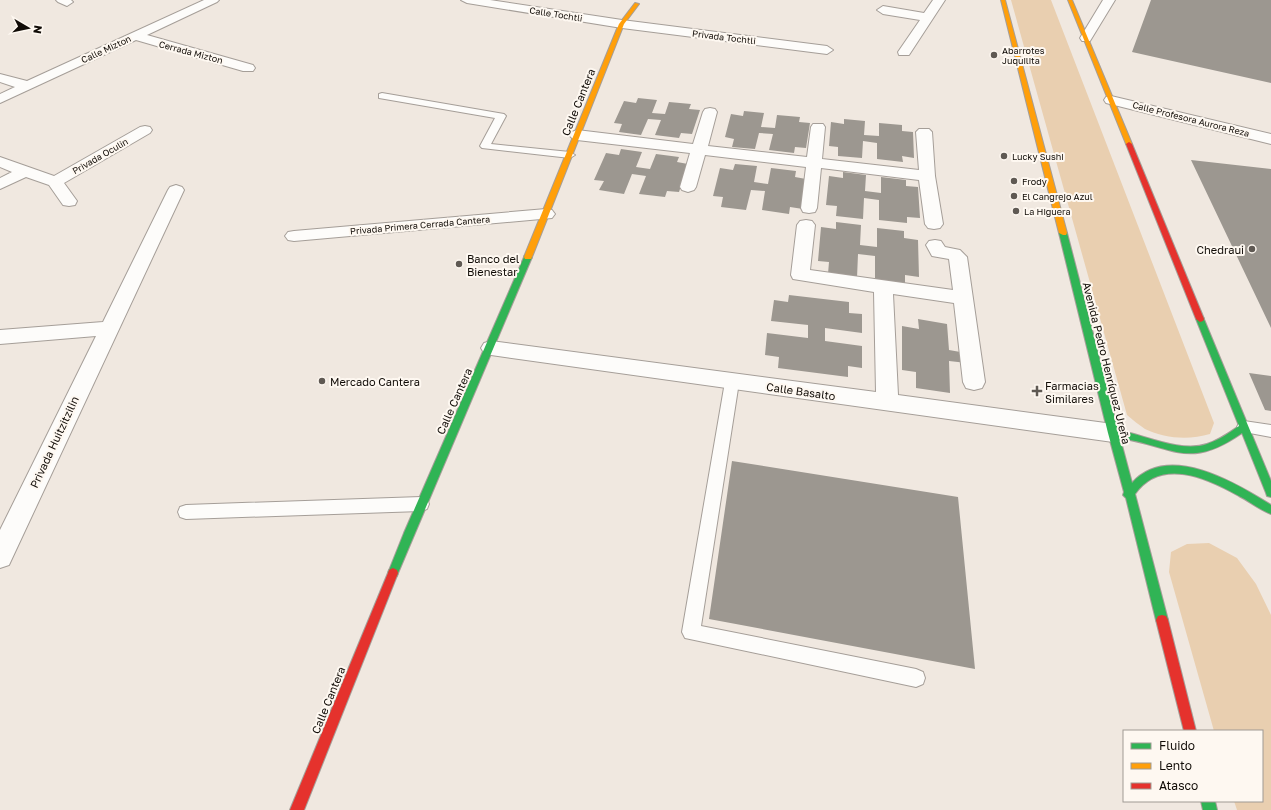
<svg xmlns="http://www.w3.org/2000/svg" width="1271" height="810" font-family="'Golos Text',sans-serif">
<rect width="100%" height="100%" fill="#f0e8e0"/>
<!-- green -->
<path fill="#e9cfb0" d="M 1011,0 L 1051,0 L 1214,423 L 1210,434 C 1190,440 1165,439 1145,429 C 1139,425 1133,420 1127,415 Z
M 1209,543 L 1237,558 L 1256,584 L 1271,615 L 1271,810 L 1237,810 L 1234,801 L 1262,801 L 1262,731 L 1214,731 L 1169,572 L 1171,552 L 1187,544 Z"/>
<!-- building -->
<path fill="#9c9790" d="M 1151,0 L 1271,0 L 1271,83 L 1132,52 Z
M 638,98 L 657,100 L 652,113 L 665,114 L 669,102 L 691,104 L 689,109 L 700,110 L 692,134 L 681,133 L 679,138 L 655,135 L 661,120 L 648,119 L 641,135 L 619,132 L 622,124 L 614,123 L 624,101 L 636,103 Z
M 744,111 L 764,113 L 761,127 L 775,128 L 777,115 L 800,117 L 799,122 L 810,123 L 806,148 L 795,147 L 794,153 L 769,150 L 773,134 L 759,133 L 755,149 L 732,147 L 734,139 L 725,137 L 731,114 L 743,116 Z
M 844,119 L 865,121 L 864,135 L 879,136 L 879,123 L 902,125 L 902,131 L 913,132 L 914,158 L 902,156 L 903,162 L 877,159 L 877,143 L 863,141 L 862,158 L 838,156 L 838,147 L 829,146 L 831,122 L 844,124 Z
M 621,149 L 642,152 L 636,167 L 650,169 L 656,154 L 679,157 L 677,162 L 688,164 L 679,192 L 667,191 L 665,197 L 639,194 L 646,176 L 632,174 L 624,194 L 599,190 L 604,181 L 594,180 L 606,153 L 619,155 Z
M 1191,160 L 1271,169 L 1271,328 Z
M 735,164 L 757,166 L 754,182 L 768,184 L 771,168 L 796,171 L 795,177 L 806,179 L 803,209 L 790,207 L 789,214 L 762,210 L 765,191 L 751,190 L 746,210 L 721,207 L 723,197 L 713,196 L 720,168 L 733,170 Z
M 843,172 L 866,175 L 865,191 L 881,193 L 881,177 L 906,180 L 906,186 L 918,187 L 920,218 L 907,217 L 907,223 L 879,220 L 879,200 L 864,198 L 863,219 L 836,216 L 837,206 L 826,205 L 829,176 L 843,178 Z
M 836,222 L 861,225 L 860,245 L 877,247 L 877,228 L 904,231 L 904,238 L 918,240 L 919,277 L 905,275 L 905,283 L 875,279 L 875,256 L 858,254 L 857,278 L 828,274 L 829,262 L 818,261 L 821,227 L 836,229 Z
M 789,295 L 849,302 L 849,313 L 862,314 L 862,333 L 825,328 L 825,341 L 862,346 L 862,368 L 848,366 L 848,377 L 778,368 L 779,357 L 765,355 L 767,333 L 808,338 L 808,325 L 771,321 L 774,300 L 788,302 Z
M 918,319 L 947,324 L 949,350 L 966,353 L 967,363 L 949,361 L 950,393 L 916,388 L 916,372 L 902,370 L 902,326 L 919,329 Z
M 1249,373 L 1271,376 L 1271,411 L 1265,410 Z
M 732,461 L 958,497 L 975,669 L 709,619 Z"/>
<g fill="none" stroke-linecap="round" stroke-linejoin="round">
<!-- lane casing -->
<g stroke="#a59e98" stroke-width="2">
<path id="lane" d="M 382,93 L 504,114 L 506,116 L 491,144 L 570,152 L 575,155 L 570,158 L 482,148 L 480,146 L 495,118 L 379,98 L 379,94 Z
M 732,377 L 737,378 L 739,382 L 701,626 L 916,669 L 923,672 L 925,678 L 923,684 L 916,687 L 685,638 L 682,632 L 725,382 L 727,378 Z
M 1244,421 L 1271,425 L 1271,437 L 1239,431 L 1237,427 L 1239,423 Z
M 421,497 L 427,499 L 429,504 L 427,509 L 421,511 L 186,519 L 180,517 L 178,512 L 180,507 L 186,505 Z"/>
</g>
<!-- street casing -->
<g stroke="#a59e98" stroke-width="2">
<path id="street" d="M 56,0 L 71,0 L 73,2 L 67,6 L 58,2 Z
M 204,0 L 219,0 L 217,2 L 147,35 L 253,65 L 255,68 L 253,71 L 243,71 L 136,40 L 0,103 L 0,94 L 15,87 L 0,82 L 0,74 L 27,81 Z
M 461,0 L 490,0 L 622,20 L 827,46 L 833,50 L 827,54 L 622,28 L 467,3 Z
M 933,0 L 945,0 L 909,55 L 899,55 L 898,52 L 920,20 L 883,14 L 877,10 L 883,6 L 924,13 Z
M 1103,0 L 1115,0 L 1090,41 L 1082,41 L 1080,38 Z
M 1111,96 L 1271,134 L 1271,144 L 1106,103 L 1104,100 L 1106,97 Z
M 710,108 L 715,109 L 717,112 L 708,146 L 807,157 L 811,127 L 813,124 L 823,124 L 825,127 L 822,159 L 919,170 L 916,132 L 919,129 L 929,129 L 932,132 L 935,176 L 943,224 L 940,228 L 934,229 L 928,228 L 925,224 L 919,180 L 821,168 L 817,208 L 815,212 L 809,213 L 803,212 L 801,208 L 806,167 L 705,155 L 696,187 L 694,190 L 688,192 L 682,190 L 680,187 L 690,153 L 577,140 L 572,138 L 569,135 L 572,132 L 577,130 L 693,144 L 703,112 L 705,109 Z
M 145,126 L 150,127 L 152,130 L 150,133 L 64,183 L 77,201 L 75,205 L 69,206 L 63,205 L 49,185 L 26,177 L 0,189 L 0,178 L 12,172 L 0,167 L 0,157 L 54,176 L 140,127 Z
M 176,185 L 182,187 L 184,190 L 9,565 L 0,568 L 0,530 L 96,336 L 0,344 L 0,330 L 103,322 L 168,190 L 170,187 Z
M 546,209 L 552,210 L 555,214 L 552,218 L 294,241 L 288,240 L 285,236 L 288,232 L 294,231 Z
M 806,220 L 812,221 L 815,225 L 810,270 L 953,290 L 949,259 L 932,256 L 926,245 L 929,241 L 935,240 L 941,241 L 945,247 L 960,250 L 967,257 L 985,382 L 982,388 L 974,390 L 966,388 L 963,382 L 954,303 L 893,294 L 898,395 L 1113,424 L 1121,427 L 1124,433 L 1121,439 L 1113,442 L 491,355 L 484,353 L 481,348 L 484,343 L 491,341 L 876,392 L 874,292 L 793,279 L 791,275 L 797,225 L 800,221 Z"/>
</g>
<!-- fast casing -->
<g stroke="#a59e98" stroke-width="2">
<path id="fast" d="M 1060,231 L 1063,231 L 1067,233 L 1118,430 C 1144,435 1181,453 1207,444 C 1219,440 1229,433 1239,426 L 1196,319 L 1200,316 L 1203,317 L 1271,481 L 1271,497 L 1267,496 L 1266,493 L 1242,433 C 1189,470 1175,447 1120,438 L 1132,483 C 1168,442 1236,483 1271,505 L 1271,514 C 1260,510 1249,501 1239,496 C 1207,478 1161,457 1135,494 L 1168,620 L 1166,624 L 1162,625 L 1158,624 L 1156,620 L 1126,498 L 1123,495 L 1124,492 L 1108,433 L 1059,233 Z
M 525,255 L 531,255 L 532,257 L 398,573 L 397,576 L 393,578 L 389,576 L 388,573 L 404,533 Z
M 1201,801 L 1215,801 L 1217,810 L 1203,810 Z"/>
</g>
<!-- slow casing -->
<g stroke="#a59e98" stroke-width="2">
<path id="slow" d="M 1001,0 L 1005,0 L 1067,233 L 1066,235 L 1063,235 L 1059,233 Z
M 1068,0 L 1072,0 L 1132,144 L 1131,145 L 1126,144 Z
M 635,3 L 639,4 L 624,24 L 532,257 L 531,259 L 525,259 L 524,257 L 619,24 Z"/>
</g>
<!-- jam casing -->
<g stroke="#a59e98" stroke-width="2">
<path id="jam" d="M 1129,142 L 1132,144 L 1204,319 L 1203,321 L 1200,322 L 1196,319 L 1126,144 Z
M 393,568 L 397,570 L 398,573 L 304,810 L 290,810 L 388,573 L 389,570 Z
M 1162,615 L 1166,616 L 1168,620 L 1196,731 L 1184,731 L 1156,620 L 1158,616 Z"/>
</g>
<!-- lane -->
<use href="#lane" fill="#fdfcfa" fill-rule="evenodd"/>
<!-- street -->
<use href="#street" fill="#fdfcfa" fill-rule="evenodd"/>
<!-- fast -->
<use href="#fast" fill="#30b455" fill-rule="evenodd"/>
<!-- slow -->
<use href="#slow" fill="#ff9f0a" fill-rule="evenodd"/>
<!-- jam -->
<use href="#jam" fill="#e5322d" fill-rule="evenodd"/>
</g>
<!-- markers -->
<g fill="#5f5953" stroke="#fef8f1" stroke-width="1.5">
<circle cx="994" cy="55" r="4"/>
<circle cx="1004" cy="156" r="4"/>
<circle cx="1014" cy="181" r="4"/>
<circle cx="1014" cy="196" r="4"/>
<circle cx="1016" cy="211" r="4"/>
<circle cx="1252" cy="249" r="4"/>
<circle cx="459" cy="264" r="4"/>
<circle cx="322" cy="381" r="4"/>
<path d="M1035 385h4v4h4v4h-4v4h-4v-4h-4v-4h4z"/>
</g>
<g text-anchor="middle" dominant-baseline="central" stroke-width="4" stroke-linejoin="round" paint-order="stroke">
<!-- far-street labels -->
<g font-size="9" fill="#110c07" stroke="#fef8f1">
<text transform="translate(556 14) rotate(9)">Calle Tochtli</text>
<text transform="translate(724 37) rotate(7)">Privada Tochtli</text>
<text transform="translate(106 49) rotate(-25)">Calle Mizton</text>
<text transform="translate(191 52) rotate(15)">Cerrada Mizton</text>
<text transform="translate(1191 119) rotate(14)">Calle Profesora Aurora Reza</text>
<text transform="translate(100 156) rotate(-30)">Privada Oculin</text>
<text transform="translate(420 225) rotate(-5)">Privada Primera Cerrada Cantera</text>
</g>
<!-- far-poi labels -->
<g font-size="9" fill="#110c07" stroke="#fef8f1" text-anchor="start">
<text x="1002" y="50">Abarrotes<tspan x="1002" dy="10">Juquilita</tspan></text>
<text x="1012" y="156">Lucky Sushi</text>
<text x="1022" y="181">Frody</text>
<text x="1022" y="196">El Cangrejo Azul</text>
<text x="1024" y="211">La Higuera</text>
</g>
<!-- street labels -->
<g font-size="11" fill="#110c07" stroke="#fef8f1">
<text transform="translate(578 102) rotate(-68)">Calle Cantera</text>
<text transform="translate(1107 363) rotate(76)">Avenida Pedro Henríquez Ureña</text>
<text transform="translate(801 391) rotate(8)">Calle Basalto</text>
<text transform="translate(454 401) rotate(-66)">Calle Cantera</text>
<text transform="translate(54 442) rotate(-65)">Privada Huitzitzilin</text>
<text transform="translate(328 700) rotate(-68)">Calle Cantera</text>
</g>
<!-- poi labels -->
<g font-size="11" fill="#110c07" stroke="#fef8f1" text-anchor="start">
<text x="1244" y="249" text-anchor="end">Chedraui</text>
<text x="467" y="258">Banco del<tspan x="467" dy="13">Bienestar</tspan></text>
<text x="330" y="381">Mercado Cantera</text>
<text x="1045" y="385">Farmacias<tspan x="1045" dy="13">Similares</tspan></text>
</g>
</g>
<!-- legend -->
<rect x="1123" y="730" width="140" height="72" fill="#fef8f1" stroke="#9f9a93"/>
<rect x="1131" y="743" width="20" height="6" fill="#30b455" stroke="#9f9a93"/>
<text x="1159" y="750" font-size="12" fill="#110c07">Fluido</text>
<rect x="1131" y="763" width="20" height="6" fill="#ff9f0a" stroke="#9f9a93"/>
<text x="1159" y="770" font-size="12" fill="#110c07">Lento</text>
<rect x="1131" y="783" width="20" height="6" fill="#e5322d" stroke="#9f9a93"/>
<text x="1159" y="790" font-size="12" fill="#110c07">Atasco</text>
<!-- north arrow -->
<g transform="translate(28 28) rotate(99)" stroke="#fef8f1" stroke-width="3" paint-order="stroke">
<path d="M0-3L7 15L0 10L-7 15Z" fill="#110c07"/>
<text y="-6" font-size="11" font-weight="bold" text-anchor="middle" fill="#110c07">N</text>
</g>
</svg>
